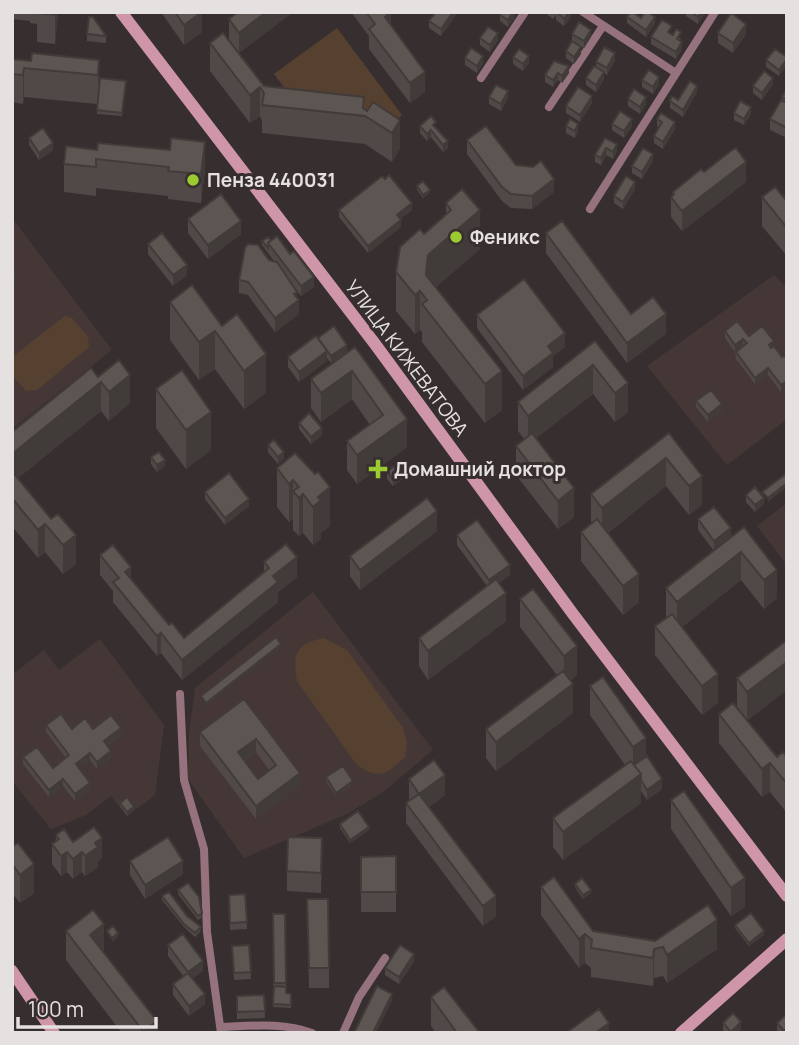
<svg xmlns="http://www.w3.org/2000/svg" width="799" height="1045" font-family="Manrope,sans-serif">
<rect width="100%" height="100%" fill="#372f2f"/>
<!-- built -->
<path fill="#463737" d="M 12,218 L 112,350 L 12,429 Z
M 774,275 L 787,288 L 787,419 L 727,465 L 647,366 Z
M 787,503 L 787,565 L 757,526 Z
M 313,592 L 433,750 L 383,792 L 347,814 L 244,858 L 188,779 L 189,733 L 195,688 Z
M 100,639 L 164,725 L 155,795 L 127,816 L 111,796 L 86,815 L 51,829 L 12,781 L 12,675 L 44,650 L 59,670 Z"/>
<!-- green -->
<path fill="#564130" d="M 337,28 L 402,115 L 392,124 L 292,98 L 274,74 Z
M 65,316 L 72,318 L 88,337 L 89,347 L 37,390 L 26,391 L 12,375 L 12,357 Z
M 324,638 L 347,650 L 403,728 L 407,742 L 405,757 C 386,774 380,781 357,765 L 297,681 C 292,653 296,644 324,638 Z"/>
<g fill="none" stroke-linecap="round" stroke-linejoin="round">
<!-- street -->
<path stroke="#96727e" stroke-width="8" d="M 583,12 L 676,73
M 481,78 L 525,12
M 549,107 L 603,26
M 590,209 L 715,12
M 180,694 L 184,780 L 204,849 L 207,932 L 221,1033
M 221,1027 C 252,1026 282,1022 312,1033
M 343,1033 L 359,997 L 385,958"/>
<!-- secondary -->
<path stroke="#cf96a9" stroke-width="12" d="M 121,12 L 375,344 L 573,614 L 787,896
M 12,971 L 54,1033
M 681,1033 L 787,939"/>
</g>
<!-- wall -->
<path fill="#504947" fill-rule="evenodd" d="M 12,12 L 58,12 L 55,44 L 37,42 L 37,24 L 30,23 L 30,21 L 12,19 Z
M 161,12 L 202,12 L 202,32 L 184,45 Z
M 293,12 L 239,53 L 229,39 L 229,19 Z
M 351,12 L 391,12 L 391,25 L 425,92 L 410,103 L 369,49 L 369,36 Z
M 456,12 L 456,15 L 441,36 L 429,28 L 429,21 Z
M 515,12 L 515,17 L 508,27 L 500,21 L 500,15 Z
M 544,12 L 571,12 L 571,17 L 564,26 L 556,20 L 556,15 L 553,19 Z
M 686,12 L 706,12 L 698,24 L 686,16 Z
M 627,17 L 641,18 L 655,24 L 646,37 L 627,23 Z
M 672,33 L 681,39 L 680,41 L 682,49 L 676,59 L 651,44 L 651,37 Z
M 718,33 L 746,34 L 733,53 L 718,43 Z
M 87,34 L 106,36 L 106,43 L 87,41 Z
M 572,34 L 591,37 L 584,48 L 572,41 Z
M 480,38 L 498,40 L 490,52 L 480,45 Z
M 210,43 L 264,86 L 364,109 L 367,111 L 400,120 L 400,148 L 392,162 L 365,144 L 262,133 L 262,120 L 260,116 L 250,123 L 210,71 Z
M 566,51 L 581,54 L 574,64 L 566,58 Z
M 513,57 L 529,63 L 523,71 L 513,64 Z
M 787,57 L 779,76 L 766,67 L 766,60 Z
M 465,58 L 483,63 L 477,73 L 465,65 Z
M 12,59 L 31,61 L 99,60 L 99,85 L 126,85 L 122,116 L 97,114 L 97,104 L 24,97 L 23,104 L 12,102 Z
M 615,60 L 607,75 L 604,73 L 604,79 L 596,92 L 586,85 L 586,78 L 596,67 L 596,62 Z
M 554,61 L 569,73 L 562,83 L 558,80 L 553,87 L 545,82 L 545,75 Z
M 642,80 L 659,84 L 653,94 L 642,87 Z
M 773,84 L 762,100 L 753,93 L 753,86 Z
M 787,89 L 787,138 L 770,130 L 770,119 L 782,101 L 782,97 Z
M 697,92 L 683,117 L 670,108 L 670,101 L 678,100 Z
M 489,97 L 508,98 L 501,111 L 489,104 Z
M 628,99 L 646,104 L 640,114 L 628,106 Z
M 592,103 L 580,122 L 566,113 L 566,106 Z
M 734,113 L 751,114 L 744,125 L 734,120 Z
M 657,119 L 675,129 L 663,149 L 654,143 L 654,136 L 659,127 L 657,126 Z
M 612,124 L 632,126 L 624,138 L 612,130 Z
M 420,126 L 436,128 L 448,148 L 443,152 L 431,137 L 427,141 L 420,133 Z
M 566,126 L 578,131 L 575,138 L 566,133 Z
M 29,138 L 53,150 L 39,160 L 29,145 Z
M 605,138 L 617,151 L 613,159 L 606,155 L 601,165 L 595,162 L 595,155 Z
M 467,140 L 516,165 L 554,192 L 532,209 L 511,208 L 502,201 L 467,154 Z
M 66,146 L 205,170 L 201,203 L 168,199 L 168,196 L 96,188 L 96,196 L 64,192 L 64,164 Z
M 653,161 L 642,179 L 632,173 L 632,166 Z
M 704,172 L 746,182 L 682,231 L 671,217 L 671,197 L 673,195 L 673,192 Z
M 417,186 L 430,193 L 423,198 L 417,190 Z
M 635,189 L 623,209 L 614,203 L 614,196 Z
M 762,197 L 787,201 L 787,256 L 762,226 Z
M 446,203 L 480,249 L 436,287 L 502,410 L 485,423 L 422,342 L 422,332 L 420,330 L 415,334 L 396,311 L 396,272 L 424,234 L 446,215 Z
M 339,210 L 412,210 L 400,219 L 401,227 L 368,253 L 339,217 Z
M 188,219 L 241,234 L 208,259 L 188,233 Z
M 546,233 L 631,314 L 666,334 L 627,363 L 546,253 Z
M 268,237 L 314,287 L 301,296 L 289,280 L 297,297 L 299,314 L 275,332 L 248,295 L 239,293 L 239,280 L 269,260 L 274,261 L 262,245 L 262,241 Z
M 148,244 L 187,275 L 173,286 L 148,254 Z
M 192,285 L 266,393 L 244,409 L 215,369 L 199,380 L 170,340 L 170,302 Z
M 477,315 L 565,347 L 553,356 L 553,367 L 523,390 L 477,328 Z
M 725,331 L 749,336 L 774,347 L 782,357 L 781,392 L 768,375 L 755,384 L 736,359 L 735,352 L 725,338 Z
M 318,339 L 347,352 L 331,363 L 327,358 L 327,361 L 299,382 L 288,367 L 288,357 Z
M 595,341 L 628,412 L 615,422 L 593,394 L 536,438 L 574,517 L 558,529 L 516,475 L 516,446 L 524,439 L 518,431 L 518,402 Z
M 355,347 L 407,447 L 357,484 L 347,470 L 347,441 L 370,425 L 352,399 L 321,422 L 311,408 L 311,379 Z
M 98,377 L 130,403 L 109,421 L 101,411 L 18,478 L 76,564 L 63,574 L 45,552 L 38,558 L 12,526 L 12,432 Z
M 156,389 L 211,450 L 186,469 L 156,428 Z
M 696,401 L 722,411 L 708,422 L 696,407 Z
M 299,423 L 322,435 L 311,444 L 299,429 Z
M 669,433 L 702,505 L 689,515 L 666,486 L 608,533 L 639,602 L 623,615 L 581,561 L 581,532 L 591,524 L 591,494 Z
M 268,445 L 284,459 L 278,464 L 268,452 Z
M 295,453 L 330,526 L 321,533 L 321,539 L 313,545 L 303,533 L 299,536 L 293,530 L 293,519 L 289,522 L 277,507 L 277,468 Z
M 151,457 L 165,466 L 157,472 L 151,464 Z
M 387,472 L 404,478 L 393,486 L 387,479 Z
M 205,492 L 249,506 L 225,525 L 205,499 Z
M 746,495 L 764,504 L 755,512 L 746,502 Z
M 698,519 L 731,537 L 777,598 L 764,609 L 741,580 L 682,627 L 718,703 L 702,715 L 655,655 L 655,626 L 666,618 L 666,588 L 714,551 L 698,530 Z
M 437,531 L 360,590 L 350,576 L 350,556 Z
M 457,535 L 510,575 L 499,583 L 506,621 L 428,680 L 419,666 L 419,638 L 487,586 L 457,545 Z
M 100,555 L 131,579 L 169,625 L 184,638 L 264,573 L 264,562 L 297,577 L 278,592 L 278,602 L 182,680 L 161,653 L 157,656 L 113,602 L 113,591 L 100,575 Z
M 533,589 L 577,675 L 570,681 L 573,713 L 496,771 L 486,758 L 486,729 L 557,675 L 520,627 L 520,599 Z
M 787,640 L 747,721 L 737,707 L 737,678 Z
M 590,686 L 646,756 L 662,789 L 647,800 L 641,791 L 641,803 L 563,860 L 553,847 L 553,818 L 625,765 L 590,715 Z
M 244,699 L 300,786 L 256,819 L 200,746 L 200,732 ZM 256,752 L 269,770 L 258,779 L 245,761 Z
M 719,714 L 777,757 L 787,757 L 787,813 L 770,792 L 762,797 L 719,743 Z
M 46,725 L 72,729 L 93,729 L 121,735 L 107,746 L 111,758 L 97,769 L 90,760 L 79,768 L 90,789 L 75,801 L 63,786 L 49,797 L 23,764 L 23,757 L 53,768 L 66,758 L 46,732 Z
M 326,777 L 353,784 L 336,796 L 326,781 Z
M 409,779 L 445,795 L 429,807 L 496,916 L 483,926 L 406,823 L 406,803 L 410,801 L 409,799 Z
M 671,800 L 745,907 L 731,916 L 671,829 Z
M 120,803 L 134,810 L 127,816 L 120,806 Z
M 340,824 L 369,830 L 350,843 L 340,828 Z
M 56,835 L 102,858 L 98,861 L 98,867 L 85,876 L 82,872 L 73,879 L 67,872 L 61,876 L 52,864 L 52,844 L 56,842 Z
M 12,845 L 34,893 L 20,903 L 12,893 Z
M 396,856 L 396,912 L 361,912 L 361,857 Z
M 322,858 L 321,893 L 287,891 L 287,871 Z
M 130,861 L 183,874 L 145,899 L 130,875 Z
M 575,884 L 591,893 L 583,899 L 575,887 Z
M 541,887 L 593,931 L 717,949 L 667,983 L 663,976 L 654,978 L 653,986 L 591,977 L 591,968 L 585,963 L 579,968 L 541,915 Z
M 178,890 L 202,917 L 198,920 L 178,894 Z
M 245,894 L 247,929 L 230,930 L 229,895 Z
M 162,896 L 187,916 L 201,931 L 195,937 L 184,927 L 162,900 Z
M 307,899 L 329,968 L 329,988 L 309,988 Z
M 273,914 L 285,914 L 286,993 L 291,994 L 291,1008 L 273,1007 Z
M 735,925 L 764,935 L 749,946 L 735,928 Z
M 66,931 L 104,952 L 157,1033 L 122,1033 L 66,960 Z
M 168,945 L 203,971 L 193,978 L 205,1004 L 189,1016 L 173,995 L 173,984 L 184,977 L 168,956 Z
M 249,945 L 251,979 L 234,980 L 232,946 Z
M 414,961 L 399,984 L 385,975 L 385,968 Z
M 264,995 L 265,1018 L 237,1019 L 237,996 Z
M 431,997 L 480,1033 L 436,1033 L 431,1026 Z
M 723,1023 L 741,1029 L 737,1033 L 726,1033 L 723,1030 Z
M 777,1023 L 787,1033 L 779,1033 L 777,1030 Z"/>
<!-- shaded-wall -->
<path fill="#413c39" d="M 55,12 L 58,12 L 55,44 Z
M 202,12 L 202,32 L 184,45 L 184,25 Z
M 266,12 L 293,12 L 239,53 L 239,33 Z
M 391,12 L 391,32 L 385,17 Z
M 453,12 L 456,12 L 456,15 L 441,36 L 441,29 Z
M 513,12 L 515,12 L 515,17 L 508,27 L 508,20 Z
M 569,12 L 571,12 L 571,17 L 564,26 L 564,19 Z
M 702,12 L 706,12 L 698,24 L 698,17 Z
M 655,17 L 655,24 L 646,37 L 646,30 Z
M 746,24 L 746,34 L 733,53 L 733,43 Z
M 591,30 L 591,37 L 584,48 L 584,41 Z
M 498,33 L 498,40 L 490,52 L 490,45 Z
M 682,42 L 682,49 L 676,59 L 676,52 Z
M 581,47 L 581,54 L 574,64 L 574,57 Z
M 615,53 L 615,60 L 607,75 L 607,68 Z
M 483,56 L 483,63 L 477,73 L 477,66 Z
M 529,56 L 529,63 L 523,71 L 523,64 Z
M 787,59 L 787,66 L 779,76 L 779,70 Z
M 99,60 L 99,88 L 98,104 L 98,75 Z
M 569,66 L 569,73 L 562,83 L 562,76 Z
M 24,68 L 24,97 L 23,104 L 23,75 Z
M 425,72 L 425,92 L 410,103 L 410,83 Z
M 604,72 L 604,79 L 596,92 L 596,85 Z
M 558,73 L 558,80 L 553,87 L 553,80 Z
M 659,77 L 659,84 L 653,94 L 653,87 Z
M 773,78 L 773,84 L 762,100 L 762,93 Z
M 697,86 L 697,92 L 683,117 L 683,110 Z
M 260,87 L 260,116 L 250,123 L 250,95 Z
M 508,91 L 508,98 L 501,111 L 501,104 Z
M 592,96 L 592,103 L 580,122 L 580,115 Z
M 646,97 L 646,104 L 640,114 L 640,107 Z
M 751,107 L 751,114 L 744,125 L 744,119 Z
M 632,119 L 632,126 L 624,138 L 624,131 Z
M 400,120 L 400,148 L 392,162 L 392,133 Z
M 675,122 L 675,129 L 663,149 L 663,142 Z
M 578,124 L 578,131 L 575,138 L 575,131 Z
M 431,130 L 431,137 L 427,141 L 427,134 Z
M 448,141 L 448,148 L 443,152 L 443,145 Z
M 205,142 L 205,170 L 201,203 L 201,174 Z
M 53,143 L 53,150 L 39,160 L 39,153 Z
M 617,144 L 617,151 L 613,159 L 613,152 Z
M 606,148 L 606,155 L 601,165 L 601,158 Z
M 653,154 L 653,161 L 642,179 L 642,172 Z
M 746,162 L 746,182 L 682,231 L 682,211 Z
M 554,179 L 554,192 L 532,209 L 532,196 Z
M 635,182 L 635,189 L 623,209 L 623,202 Z
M 430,190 L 430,193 L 423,198 L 423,195 Z
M 412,203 L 412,210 L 397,222 L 397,215 Z
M 480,210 L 480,249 L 428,294 L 426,275 L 428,255 Z
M 401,220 L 401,227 L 368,253 L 368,246 Z
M 241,221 L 241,234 L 208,259 L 208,245 Z
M 187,265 L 187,275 L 173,286 L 173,275 Z
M 16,273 L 16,286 L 12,289 L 12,276 Z
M 314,277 L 314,287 L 301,296 L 301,286 Z
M 420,291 L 420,330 L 415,334 L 415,295 Z
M 297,292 L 297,302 L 299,300 L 299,314 L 275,332 L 275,318 Z
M 666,314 L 666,334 L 627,363 L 627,343 Z
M 215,331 L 215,369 L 199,380 L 199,342 Z
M 565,333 L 565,347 L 553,356 L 553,367 L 523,390 L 523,376 L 548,346 Z
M 743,339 L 743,345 L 735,352 L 735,345 Z
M 347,345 L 347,352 L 331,363 L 331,356 Z
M 327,351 L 327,361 L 299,382 L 299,372 Z
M 266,354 L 266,393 L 244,409 L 244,371 Z
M 593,365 L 593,394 L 528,444 L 528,416 Z
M 768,368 L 768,375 L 755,384 L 755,378 Z
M 352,371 L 352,399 L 321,422 L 321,393 Z
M 502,371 L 502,410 L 485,423 L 485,384 Z
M 130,375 L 130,403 L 109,421 L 109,392 Z
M 787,381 L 787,388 L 781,392 L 781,385 Z
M 101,382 L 101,411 L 12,483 L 12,454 Z
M 628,383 L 628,412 L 615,422 L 615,393 Z
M 722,404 L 722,411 L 708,422 L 708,415 Z
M 211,412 L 211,450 L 186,469 L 186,430 Z
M 407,419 L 407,447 L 357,484 L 357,455 Z
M 322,428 L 322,435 L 311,444 L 311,437 Z
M 284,452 L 284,459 L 278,464 L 278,457 Z
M 666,458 L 666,486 L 602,537 L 602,508 Z
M 165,460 L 165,466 L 157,472 L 157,465 Z
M 404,471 L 404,478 L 393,486 L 393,479 Z
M 702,476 L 702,505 L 689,515 L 689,486 Z
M 293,480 L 293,519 L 289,522 L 289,484 Z
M 787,483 L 787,487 L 768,502 L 768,498 Z
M 330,487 L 330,526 L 321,533 L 321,539 L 313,545 L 313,507 L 318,497 Z
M 574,488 L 574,517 L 558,529 L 558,501 Z
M 303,494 L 303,533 L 299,536 L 299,498 Z
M 764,498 L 764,504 L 755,512 L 755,505 Z
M 249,499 L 249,506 L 225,525 L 225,518 Z
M 437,511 L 437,531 L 360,590 L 360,570 Z
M 45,524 L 45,552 L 38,558 L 38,530 Z
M 731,528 L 731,539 L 714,551 L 714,541 Z
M 76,535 L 76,564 L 63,574 L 63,545 Z
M 741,552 L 741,580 L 677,631 L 677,602 Z
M 297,557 L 297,577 L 278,592 L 278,602 L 182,680 L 182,660 L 273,576 Z
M 510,565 L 510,575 L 489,590 L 489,580 Z
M 131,567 L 131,587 L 125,572 Z
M 777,570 L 777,598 L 764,609 L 764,580 Z
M 639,574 L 639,602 L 623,615 L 623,586 Z
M 506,593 L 506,621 L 428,680 L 428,651 Z
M 161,633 L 161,653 L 157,656 L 157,636 Z
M 281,644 L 281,647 L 206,706 L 206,703 Z
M 577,646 L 577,675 L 564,685 L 564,656 Z
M 787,662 L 787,690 L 747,721 L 747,692 Z
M 718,674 L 718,703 L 702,715 L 702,686 Z
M 573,684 L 573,713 L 496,771 L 496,742 Z
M 121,728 L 121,735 L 104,748 L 104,741 Z
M 646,738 L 646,766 L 633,770 L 633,747 Z
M 256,739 L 256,752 L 238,766 L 238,752 Z
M 111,751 L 111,758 L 97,769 L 97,762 Z
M 90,753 L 90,760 L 76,771 L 76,764 Z
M 770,763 L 770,792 L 762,797 L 762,769 Z
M 300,773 L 300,786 L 256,819 L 256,806 Z
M 641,774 L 641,803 L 563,860 L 563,832 Z
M 445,775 L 445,795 L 419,814 L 419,794 Z
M 63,779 L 63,786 L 49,797 L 49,790 Z
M 662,779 L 662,789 L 647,800 L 647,790 Z
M 353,781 L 353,784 L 336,796 L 336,793 Z
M 90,783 L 90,789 L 75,801 L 75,794 Z
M 134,807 L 134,810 L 127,816 L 127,812 Z
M 369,827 L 369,830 L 350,843 L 350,840 Z
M 102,838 L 102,858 L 98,861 L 98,867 L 85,876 L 85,856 L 95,843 Z
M 67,852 L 67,872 L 61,876 L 61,856 Z
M 82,852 L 82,872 L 73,879 L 73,859 Z
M 183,861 L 183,874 L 145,899 L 145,885 Z
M 34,864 L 34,893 L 20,903 L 20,875 Z
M 745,878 L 745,907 L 731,916 L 731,888 Z
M 591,890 L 591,893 L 583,899 L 583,895 Z
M 496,896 L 496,916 L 483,926 L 483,906 Z
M 717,920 L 717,949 L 667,983 L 667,955 Z
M 104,924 L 104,953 L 90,935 Z
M 764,931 L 764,935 L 749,946 L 749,943 Z
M 118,933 L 118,937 L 112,942 L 112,938 Z
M 585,934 L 585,963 L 579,968 L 579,939 Z
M 654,949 L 654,978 L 653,986 L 653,958 Z
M 414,954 L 414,961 L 399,984 L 399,977 Z
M 203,961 L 203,971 L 188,982 L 188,972 Z
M 205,994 L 205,1004 L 189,1016 L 189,1006 Z
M 392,994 L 392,1001 L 376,1033 L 373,1033 Z
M 157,1021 L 157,1033 L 143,1033 L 143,1031 Z
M 741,1022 L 741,1029 L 737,1033 L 731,1033 Z
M 609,1023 L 609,1033 L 595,1033 Z"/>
<!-- building -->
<path fill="#5d5552" stroke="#413c39" stroke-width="2" fill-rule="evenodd" d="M 37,12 L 55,12 L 55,15 L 37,13 Z
M 175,12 L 202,12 L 184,25 Z
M 238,12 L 266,12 L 239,33 L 229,19 Z
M 366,12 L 391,12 L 385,17 L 425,72 L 410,83 L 369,29 L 375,24 Z
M 436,12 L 453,12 L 441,29 L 429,21 Z
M 502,12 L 513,12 L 508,20 L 500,15 Z
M 557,12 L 569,12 L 564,19 Z
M 630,12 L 633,12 L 641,18 L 645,12 L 648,12 L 655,17 L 646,30 L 627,17 Z
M 691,12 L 702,12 L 698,17 Z
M 731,13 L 746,24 L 733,43 L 718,33 Z
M 89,17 L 93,17 L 106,36 L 87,34 Z
M 662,20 L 672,26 L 668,32 L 673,35 L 676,29 L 681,32 L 677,39 L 682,42 L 676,52 L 651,37 Z
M 579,22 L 591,30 L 584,41 L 572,34 Z
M 488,27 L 498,33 L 490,45 L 480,38 Z
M 223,33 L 264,86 L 364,97 L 363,108 L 367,111 L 373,102 L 400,120 L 392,133 L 365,116 L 262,105 L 264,93 L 260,87 L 250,95 L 210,43 Z
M 572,41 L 581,47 L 574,57 L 566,51 Z
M 604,47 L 615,53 L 607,68 L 596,62 Z
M 471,48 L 483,56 L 477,66 L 465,58 Z
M 519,49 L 529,56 L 523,64 L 513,57 Z
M 775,49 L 787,57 L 787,59 L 779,70 L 766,60 Z
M 32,53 L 99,60 L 98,75 L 24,68 L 23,75 L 12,74 L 12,59 L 31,61 Z
M 554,61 L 569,66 L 562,76 L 558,73 L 553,80 L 545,75 Z
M 594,66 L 604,72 L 596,85 L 586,78 Z
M 649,70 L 659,77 L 653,87 L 642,80 Z
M 764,71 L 773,78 L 762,93 L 753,86 Z
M 100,78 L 126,81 L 122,113 L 97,110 Z
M 690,81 L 697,86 L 683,110 L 670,101 L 672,96 L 678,100 Z
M 496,85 L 508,91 L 501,104 L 489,97 Z
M 578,87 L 592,96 L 580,115 L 566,106 Z
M 634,89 L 646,97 L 640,107 L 628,99 Z
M 787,89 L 787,100 L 782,97 Z
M 781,100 L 787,103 L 787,128 L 770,119 Z
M 740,101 L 751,107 L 744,119 L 734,113 Z
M 620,111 L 632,119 L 624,131 L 612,124 Z
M 661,113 L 675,122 L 663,142 L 654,136 L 662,122 L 657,119 Z
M 431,116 L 436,122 L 433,125 L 448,141 L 443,145 L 431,130 L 427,134 L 420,126 Z
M 570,119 L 578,124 L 575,131 L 566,126 Z
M 486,126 L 516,165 L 533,167 L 541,161 L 554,179 L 532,196 L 511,194 L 502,187 L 467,140 Z
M 43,128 L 53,143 L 39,153 L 29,138 Z
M 171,138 L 205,142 L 201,174 L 168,171 L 169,167 L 96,159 L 96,167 L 64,164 L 66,146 L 97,150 L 98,143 L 170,150 Z
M 605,138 L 617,144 L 613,152 L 606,148 L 601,158 L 595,155 Z
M 643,148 L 653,154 L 642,172 L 632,166 Z
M 736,148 L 746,162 L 682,211 L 671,197 L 674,194 L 673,192 L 701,169 L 704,172 L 732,150 Z
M 389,175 L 412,203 L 397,215 L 401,220 L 368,246 L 339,210 L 382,176 L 385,179 Z
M 626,176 L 635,182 L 623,202 L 614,196 Z
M 423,181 L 430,190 L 423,195 L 417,186 Z
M 775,187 L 787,201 L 787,228 L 762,197 Z
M 462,189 L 480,210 L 428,255 L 426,275 L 502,371 L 485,384 L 422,304 L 427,300 L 420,291 L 415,295 L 396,272 L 400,247 L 420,229 L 424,234 L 451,210 L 446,203 Z
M 221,194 L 241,221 L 208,245 L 188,219 Z
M 562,221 L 631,314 L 653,297 L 666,314 L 627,343 L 546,233 Z
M 162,233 L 187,265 L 173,275 L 148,244 Z
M 277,236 L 290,254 L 294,251 L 314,277 L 301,286 L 268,243 Z
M 268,237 L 271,240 L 268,243 L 268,248 L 262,241 Z
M 248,244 L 258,245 L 269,260 L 277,262 L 297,292 L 294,294 L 299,300 L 275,318 L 248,282 L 239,280 L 245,248 Z
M 12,267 L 16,273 L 12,276 Z
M 524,279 L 565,333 L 548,346 L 553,353 L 523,376 L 477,315 Z
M 192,285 L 222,326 L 237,314 L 266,354 L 244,371 L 215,331 L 199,342 L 170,302 Z
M 737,321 L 749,336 L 762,326 L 774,341 L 769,345 L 771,348 L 774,346 L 782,357 L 784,355 L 786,358 L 787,357 L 787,381 L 781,385 L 768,368 L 755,378 L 736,352 L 747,343 L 743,339 L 735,345 L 725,331 Z
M 334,326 L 347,345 L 331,356 L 318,338 Z
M 316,336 L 327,351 L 299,372 L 288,357 Z
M 595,341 L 628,383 L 615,393 L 593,365 L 528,416 L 518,402 Z
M 355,347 L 407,419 L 357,455 L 347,441 L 383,415 L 352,371 L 321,393 L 311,379 Z
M 119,360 L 130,375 L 109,392 L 101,382 L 12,454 L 12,432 L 91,368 L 98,377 Z
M 182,370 L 211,412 L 186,430 L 156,389 Z
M 711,390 L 722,404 L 708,415 L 696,401 Z
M 309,413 L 322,428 L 311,437 L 299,423 Z
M 532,433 L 574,488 L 558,501 L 516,446 Z
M 669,433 L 702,476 L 689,486 L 666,458 L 602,508 L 591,494 Z
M 274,440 L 284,452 L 278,457 L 268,445 Z
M 159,452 L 165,460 L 157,465 L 151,457 Z
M 295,453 L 315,474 L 318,472 L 330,487 L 318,497 L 321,500 L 313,507 L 303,494 L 299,498 L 293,491 L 299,487 L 293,480 L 289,484 L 277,468 Z
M 398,463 L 404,471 L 393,479 L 387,472 Z
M 12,471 L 51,519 L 58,514 L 76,535 L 63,545 L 45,524 L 38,530 L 12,498 Z
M 229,473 L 249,499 L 225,518 L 205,492 Z
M 787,473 L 787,483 L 768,498 L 762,492 Z
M 755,487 L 764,498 L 755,505 L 746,495 Z
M 427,498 L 437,511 L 360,570 L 350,556 Z
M 714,507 L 731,528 L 714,541 L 698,519 Z
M 597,519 L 639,574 L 623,586 L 581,532 Z
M 477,520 L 510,565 L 489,580 L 457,535 Z
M 744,527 L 777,570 L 764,580 L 741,552 L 677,602 L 666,588 Z
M 286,544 L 297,557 L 273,576 L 278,582 L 182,660 L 161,633 L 157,636 L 113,582 L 119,578 L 100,555 L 113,545 L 131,567 L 125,572 L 169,625 L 172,623 L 184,638 L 269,568 L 264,562 Z
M 496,579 L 506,593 L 428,651 L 419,638 Z
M 533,589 L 577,646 L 564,656 L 520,599 Z
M 672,614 L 718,674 L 702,686 L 655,626 Z
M 276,637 L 281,644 L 206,703 L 201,696 Z
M 787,640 L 787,662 L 747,692 L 737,678 Z
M 563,671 L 573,684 L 496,742 L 486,729 Z
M 603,677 L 646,738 L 633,747 L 590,686 Z
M 244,699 L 300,773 L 256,806 L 200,732 ZM 256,739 L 276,765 L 258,779 L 238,752 Z
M 733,703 L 777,757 L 783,752 L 787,757 L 787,784 L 770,763 L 762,769 L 719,714 Z
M 61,714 L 72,729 L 85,718 L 93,729 L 111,715 L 121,728 L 104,741 L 111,751 L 97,762 L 90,753 L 76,764 L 90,783 L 75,794 L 63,779 L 49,790 L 23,757 L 37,747 L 53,768 L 69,755 L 46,725 Z
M 647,756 L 662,779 L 647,790 L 641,780 L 641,774 L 634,765 Z
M 434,760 L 445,775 L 419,794 L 496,896 L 483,906 L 406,803 L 419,794 L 409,779 Z
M 631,761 L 641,774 L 563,832 L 553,818 Z
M 343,766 L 353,781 L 336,793 L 326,777 Z
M 684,791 L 745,878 L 731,888 L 671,800 Z
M 127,797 L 134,807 L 127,812 L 120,803 Z
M 358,811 L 369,827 L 350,840 L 340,824 Z
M 94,827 L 102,838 L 95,843 L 98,847 L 85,856 L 82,852 L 73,859 L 67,852 L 61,856 L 52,844 L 59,839 L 56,835 L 64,829 L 73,842 Z
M 168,837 L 183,861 L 145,885 L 130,861 Z
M 288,837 L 322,838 L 321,873 L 287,871 Z
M 18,843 L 34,864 L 20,875 L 12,864 L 12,845 L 13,846 Z
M 396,856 L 396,892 L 361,892 L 361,857 Z
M 554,877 L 593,931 L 655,941 L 708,905 L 717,920 L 667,955 L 663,947 L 654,949 L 653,958 L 591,948 L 592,940 L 585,934 L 579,939 L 541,887 Z
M 582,878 L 591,890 L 583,895 L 575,884 Z
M 188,883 L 199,897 L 202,913 L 198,916 L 178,890 Z
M 169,892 L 187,916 L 201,927 L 195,933 L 184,924 L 162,896 Z
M 245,894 L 247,922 L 230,923 L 229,895 Z
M 307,899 L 328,899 L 329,968 L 309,968 Z
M 93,910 L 104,924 L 90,935 L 157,1021 L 143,1031 L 66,931 Z
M 751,913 L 764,931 L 749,943 L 735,925 Z
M 273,914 L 285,914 L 286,983 L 274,983 Z
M 113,926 L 118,933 L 112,938 L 107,931 Z
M 183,934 L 203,961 L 188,972 L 168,945 Z
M 249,945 L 251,972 L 234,973 L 232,946 Z
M 400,945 L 414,954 L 399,977 L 385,968 Z
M 188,973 L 205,994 L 189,1006 L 173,984 Z
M 274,986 L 286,987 L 286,993 L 291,994 L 291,1005 L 273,1004 Z
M 377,986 L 392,994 L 373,1033 L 354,1033 Z
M 444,987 L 480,1033 L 457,1033 L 431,997 Z
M 264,995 L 265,1011 L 237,1012 L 237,996 Z
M 599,1009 L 609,1023 L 595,1033 L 566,1033 Z
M 733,1013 L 741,1022 L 731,1032 L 723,1023 Z
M 787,1014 L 787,1028 L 784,1031 L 777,1023 Z"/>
<!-- markers -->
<g fill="#9cca31" stroke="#372f2f" stroke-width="2.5">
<circle cx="193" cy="180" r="7"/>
<circle cx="456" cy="237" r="7"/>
<path d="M374.5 458.5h7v7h7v7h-7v7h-7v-7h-7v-7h7z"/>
</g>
<g text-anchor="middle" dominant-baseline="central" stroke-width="6" stroke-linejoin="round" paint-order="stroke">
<!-- poi labels -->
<g font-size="19" font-weight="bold" fill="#e6e1e1" stroke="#372f2f" text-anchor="start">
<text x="207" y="180">Пенза 440031</text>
<text x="470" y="237">Феникс</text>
<text x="394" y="469">Домашний доктор</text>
</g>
<!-- street labels -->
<g font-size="19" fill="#e6e1e1" stroke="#372f2f">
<text transform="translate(407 358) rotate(53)">УЛИЦА КИЖЕВАТОВА</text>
</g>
</g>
<!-- border -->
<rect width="799" height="1045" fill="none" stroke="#e6e1e1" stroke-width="28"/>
<!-- scale -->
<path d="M18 1017v10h138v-10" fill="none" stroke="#e6e1e1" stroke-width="3.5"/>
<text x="28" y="1017" font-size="21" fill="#e6e1e1" stroke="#372f2f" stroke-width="5" paint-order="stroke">100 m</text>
</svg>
